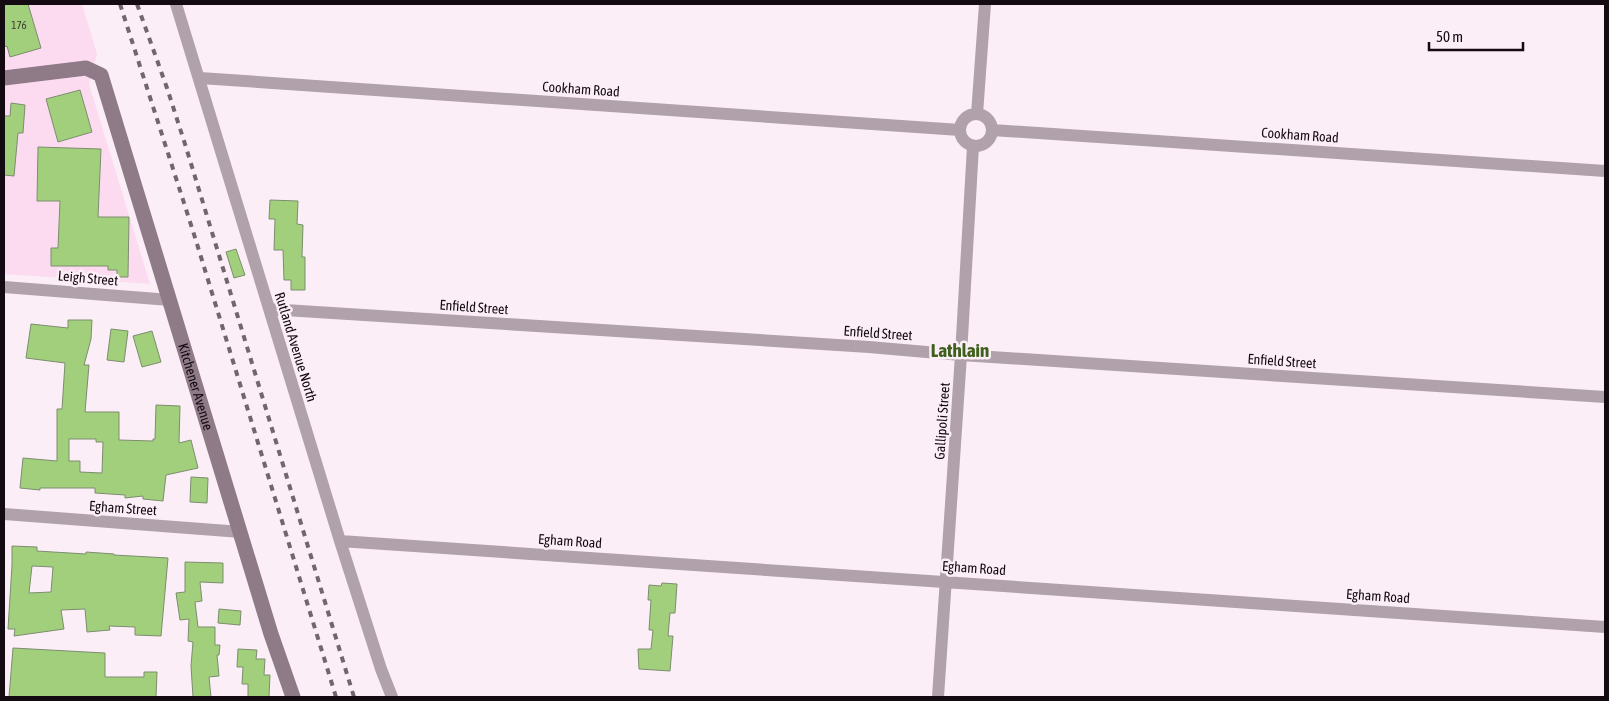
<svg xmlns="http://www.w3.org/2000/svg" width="1609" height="701" font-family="'Asap Condensed',sans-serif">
<rect width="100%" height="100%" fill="#fceef7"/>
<!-- built -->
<path fill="#fcdbf1" d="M 4,4 L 82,4 L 97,54 L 89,84 L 150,284 L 4,274 Z"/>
<!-- building -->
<path fill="#a2cf7b" stroke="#7c8d6f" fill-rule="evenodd" d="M 4,4 L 28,4 L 41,48 L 10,57 L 7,46 L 4,47 Z
M 80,90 L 92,132 L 58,142 L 46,99 Z
M 11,103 L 25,105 L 23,133 L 18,133 L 14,176 L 4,175 L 4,116 L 10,116 Z
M 38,147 L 101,149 L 98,217 L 129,217 L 128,277 L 117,277 L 117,270 L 108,270 L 108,266 L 51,266 L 51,248 L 58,248 L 60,201 L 37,201 Z
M 270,200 L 298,201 L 297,224 L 303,225 L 302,257 L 305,257 L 305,290 L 291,290 L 291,280 L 284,280 L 283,250 L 274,250 L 275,219 L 269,219 Z
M 236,249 L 245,275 L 234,278 L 226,252 Z
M 68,320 L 92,320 L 91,339 L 84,365 L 89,365 L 85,412 L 119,412 L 119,440 L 153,441 L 153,439 L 155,439 L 156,405 L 180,406 L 179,443 L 191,440 L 198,468 L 166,475 L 163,501 L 143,499 L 143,496 L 125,498 L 125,495 L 95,493 L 95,488 L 40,488 L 40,490 L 20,488 L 23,458 L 57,461 L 57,409 L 62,409 L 65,363 L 26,358 L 31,324 L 68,328 ZM 69,439 L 96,439 L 96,442 L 103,442 L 102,473 L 80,472 L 80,461 L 69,461 Z
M 111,329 L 128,331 L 124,362 L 107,360 Z
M 152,331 L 161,362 L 142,367 L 133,336 Z
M 191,477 L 208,478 L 207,503 L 190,502 Z
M 12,546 L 37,547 L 37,551 L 86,554 L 86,552 L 114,554 L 114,555 L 168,558 L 161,636 L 135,635 L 135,627 L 109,626 L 110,630 L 87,632 L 85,609 L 61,610 L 64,629 L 14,636 L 15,629 L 8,629 L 12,565 ZM 32,566 L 53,567 L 51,592 L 29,593 Z
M 185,562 L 223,563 L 223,583 L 200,582 L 202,601 L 195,602 L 198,627 L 215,627 L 215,645 L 220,645 L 219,655 L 217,655 L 219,676 L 209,677 L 211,697 L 193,697 L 191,666 L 193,642 L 188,641 L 189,619 L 180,620 L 176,593 L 185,592 Z
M 662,583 L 677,584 L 675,613 L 670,613 L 668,636 L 673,636 L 670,671 L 639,669 L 638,649 L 651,649 L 653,630 L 649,630 L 651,600 L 648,600 L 649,585 L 661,586 Z
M 219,609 L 241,611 L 240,625 L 218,623 Z
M 13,648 L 105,653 L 105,677 L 144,677 L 144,672 L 157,672 L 156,697 L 9,697 Z
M 238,649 L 257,650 L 256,659 L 265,659 L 264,675 L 270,675 L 269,697 L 248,697 L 248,684 L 242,684 L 243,667 L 237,667 Z"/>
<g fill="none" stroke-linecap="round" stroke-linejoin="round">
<!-- street -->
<path stroke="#b0a1ab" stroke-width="12" d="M 176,4 L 340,541 L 381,669 L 392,697
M 200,78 L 960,130
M 977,114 L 985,4
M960 130a16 16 0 1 1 32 0a16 16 0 1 1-32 0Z
M 992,130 L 1605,171
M 4,287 L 170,300
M 269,309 L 869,347 L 961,355 L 1605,397
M 4,514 L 241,532
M 340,541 L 1605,627
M 938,697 L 961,355 L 973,146"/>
<!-- secondary -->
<path stroke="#8f7a88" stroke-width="15" id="s1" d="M 4,78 L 86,68 L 101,75 L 271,634 L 293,697"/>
<!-- rail -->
<path stroke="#71666e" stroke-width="4" stroke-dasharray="6 6" stroke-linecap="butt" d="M 120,4 L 193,231 L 336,697
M 137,4 L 167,88 L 185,144 L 354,697"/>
</g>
<g text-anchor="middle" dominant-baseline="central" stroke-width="5" stroke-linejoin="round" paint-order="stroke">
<!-- number labels -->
<g font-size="11" fill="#383b2c">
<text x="19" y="25">176</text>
</g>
<!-- street labels -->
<g font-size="14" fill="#140a11" stroke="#fceef7">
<text transform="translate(581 89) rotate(4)">Cookham Road</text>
<text transform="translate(1300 135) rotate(4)">Cookham Road</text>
<text transform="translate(88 278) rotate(5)">Leigh Street</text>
<text transform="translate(474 307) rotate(4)">Enfield Street</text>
<text transform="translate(878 333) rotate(4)">Enfield Street</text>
<text transform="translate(296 347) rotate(73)">Rutland Avenue North</text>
<text transform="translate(1282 361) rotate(4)">Enfield Street</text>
<text stroke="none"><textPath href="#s1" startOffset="425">Kitchener Avenue</textPath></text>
<text transform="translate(942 421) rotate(-86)">Gallipoli Street</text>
<text transform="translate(123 508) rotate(4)">Egham Street</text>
<text transform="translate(570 541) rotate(4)">Egham Road</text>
<text transform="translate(974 568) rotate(4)">Egham Road</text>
<text transform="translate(1378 596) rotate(4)">Egham Road</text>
</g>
<!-- district labels -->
<g font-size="19" font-weight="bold" fill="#3f5f1d" stroke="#fceef7">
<text x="960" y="350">Lathlain</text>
</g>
</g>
<!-- border -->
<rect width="1609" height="701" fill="none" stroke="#140a11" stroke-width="10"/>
<!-- scale -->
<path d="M1429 42v8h94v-8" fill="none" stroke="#140a11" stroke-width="2.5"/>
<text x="1436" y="42" font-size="15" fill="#140a11" stroke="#fceef7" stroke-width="4" paint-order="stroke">50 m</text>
</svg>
